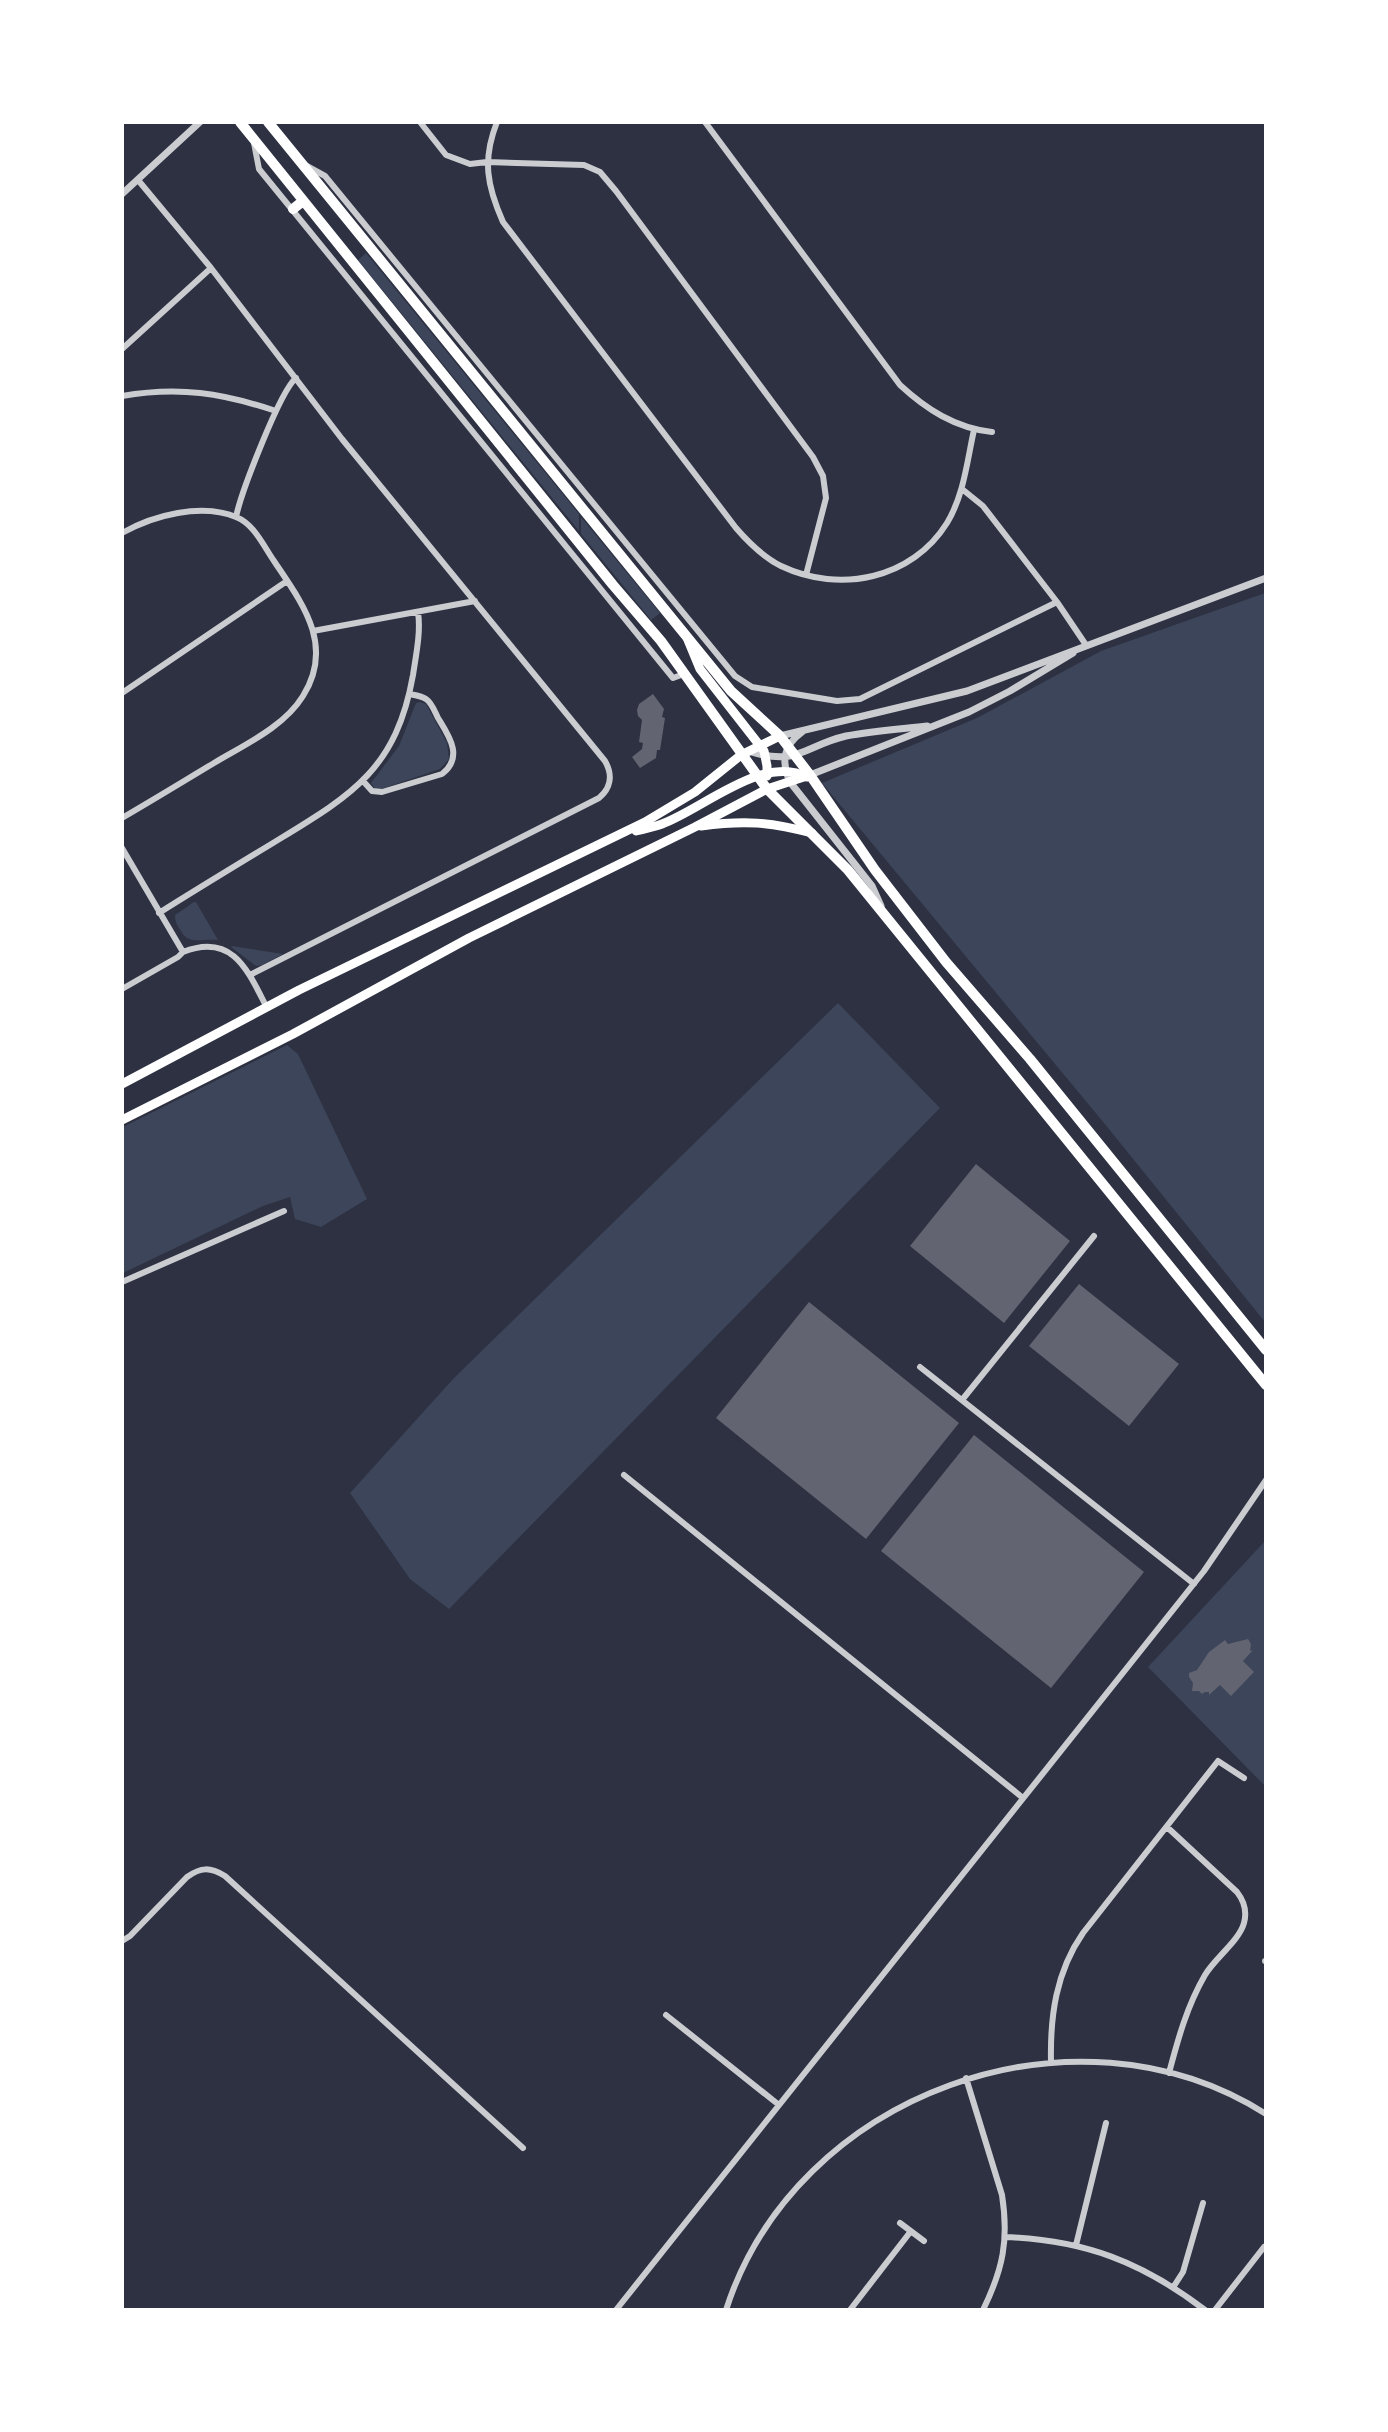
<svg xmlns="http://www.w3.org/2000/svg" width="1388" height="2432" font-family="Arial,sans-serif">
<rect width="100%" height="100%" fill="#2d3142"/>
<!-- green -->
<path fill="#3c4559" d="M 366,253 L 579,514 L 579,531 L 358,260 Z
M 581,517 L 660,613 L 651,620 L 581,534 Z
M 1265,593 L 1266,593 L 1265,1322 L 1104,1123 L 822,783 L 977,718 L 1101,651 Z
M 420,702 L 426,704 L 447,743 L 449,759 L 440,769 L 381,789 L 375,789 L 371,783 L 399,746 L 416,703 Z
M 194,902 L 196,902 L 218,940 C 203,938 189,946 181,931 C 177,925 175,922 175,915 Z
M 231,947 L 232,946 L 283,954 L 262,965 L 256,966 Z
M 838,1003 L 940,1108 L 449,1609 L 410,1579 L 350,1493 L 454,1378 Z
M 287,1045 L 298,1054 L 367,1199 L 321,1227 L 295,1219 L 290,1197 L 263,1206 L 123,1273 L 123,1127 Z
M 1265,1541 L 1265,1786 L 1148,1667 Z"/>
<!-- building -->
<path fill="#626471" d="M 653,694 L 664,709 L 662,717 L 665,718 L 660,750 L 657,750 L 656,758 L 640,768 L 632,757 L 642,749 L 643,743 L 639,742 L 642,720 L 638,716 L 637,710 L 639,704 Z
M 976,1164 L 1070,1241 L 1004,1323 L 910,1246 Z
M 1079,1284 L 1179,1364 L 1129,1426 L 1029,1346 Z
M 809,1302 L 959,1423 L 866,1539 L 716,1418 Z
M 974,1435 L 1144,1572 L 1051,1688 L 881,1551 Z
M 1248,1639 L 1251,1644 L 1250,1651 L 1253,1650 L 1243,1661 L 1254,1672 L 1231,1696 L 1220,1685 L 1209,1695 L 1209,1692 L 1205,1692 L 1202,1694 L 1199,1691 L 1192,1691 L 1193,1683 L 1189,1677 L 1189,1673 L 1197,1670 L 1209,1652 L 1225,1640 L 1228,1644 Z"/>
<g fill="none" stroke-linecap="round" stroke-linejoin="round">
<!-- minor -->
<path stroke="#caccd0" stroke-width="6" d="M 420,122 L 446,155 L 470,164 L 487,162 L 584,165 L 600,172 L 616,191 L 813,457 L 823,476 L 826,498 L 806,575
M 497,122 C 482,160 487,186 503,222 L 736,528 C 749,543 763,557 781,566 C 840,594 912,579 947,523 C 964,495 967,461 974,430
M 705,122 L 900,385 C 926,409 955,428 992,432
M 254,143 L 259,169 L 673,678 L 684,674
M 305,165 L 325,176 L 735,676 L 752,687 L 837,701 L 860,699 L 1057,602
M 138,180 L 211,268 L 342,439 L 605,761 C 613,775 611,788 599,798 L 250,975
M 122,349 L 211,268
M 122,396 C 179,386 222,393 276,411
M 962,489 L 983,506 L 1057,602 L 1086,645
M 236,517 C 241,493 280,391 296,378
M 122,533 C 154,515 201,503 236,517 C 254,524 263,545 274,561 C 302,603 335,645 303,696 C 284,727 244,745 214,763 C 184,781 153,800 122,818
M 313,631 L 475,601
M 122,693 L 287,581
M 363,781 L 372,791 L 382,792 L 442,774 C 464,757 449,736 438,718 C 435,712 432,703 426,699 C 422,696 414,695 409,694
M 122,848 L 183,952 C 233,932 248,971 267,1008
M 159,913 C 197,889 235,866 273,843 C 350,796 396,771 413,675 C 416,655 421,632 418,612
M 122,989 L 178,957 L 183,952
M 122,1282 L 284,1211
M 920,1367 L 1194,1584
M 962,1400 L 1094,1236
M 624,1475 L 1023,1798
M 1167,1827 L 1237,1892 C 1244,1901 1247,1912 1244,1923 C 1239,1941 1215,1958 1205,1975 C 1187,2006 1178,2039 1169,2073
M 122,1941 L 130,1936 L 187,1877 C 201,1867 210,1867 225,1876 L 523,2148
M 1265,1961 L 1266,1961
M 666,2015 L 779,2105
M 1051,2062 C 1050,2016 1056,1972 1083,1933 L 1218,1761 L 1244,1778
M 966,2078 L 1002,2195 C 1009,2240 1003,2269 983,2310
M 900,2223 L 924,2241
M 1005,2237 C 1085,2240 1142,2262 1205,2310
M 1076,2245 L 1106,2123
M 1174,2286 L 1183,2272 L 1203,2203
M 616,2310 L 1204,1571 L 1266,1480
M 726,2310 C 795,2094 1074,1992 1266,2114
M 850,2310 L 911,2231
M 1215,2310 L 1264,2247"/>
<!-- tertiary -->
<path stroke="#caccd0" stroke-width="7" d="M 122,194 L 200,122
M 802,732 C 783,746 781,761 790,782 L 872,886 L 881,906
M 780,736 L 967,691 L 1266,578
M 748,751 C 799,767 803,746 846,736 C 872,731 900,729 927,726
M 810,775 L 969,712 L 1010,691 L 1073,653"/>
<!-- primary -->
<path stroke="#fff" stroke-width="9" d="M 688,640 L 700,669 L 764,751 L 767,766 L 767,776
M 701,826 C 745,820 769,822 812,833
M 636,831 C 644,829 654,827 662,824 C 703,809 763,754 807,777
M 122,1084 L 299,990 L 645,822 L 695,792 L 741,755 L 780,736
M 122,1120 L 293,1034 L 469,938 L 695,827 L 767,789 L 810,775"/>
<!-- trunk -->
<path stroke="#fff" stroke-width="10" d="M 240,122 L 613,585 L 661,641 L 767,789 L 848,870 L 1266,1385
M 268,122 L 731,691 L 780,736 L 810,775 L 875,870 L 946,962 L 1030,1059 L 1266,1350
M 293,209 L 303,201"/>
</g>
<!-- border -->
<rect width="1388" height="2432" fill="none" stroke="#ffffff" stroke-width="248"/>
</svg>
